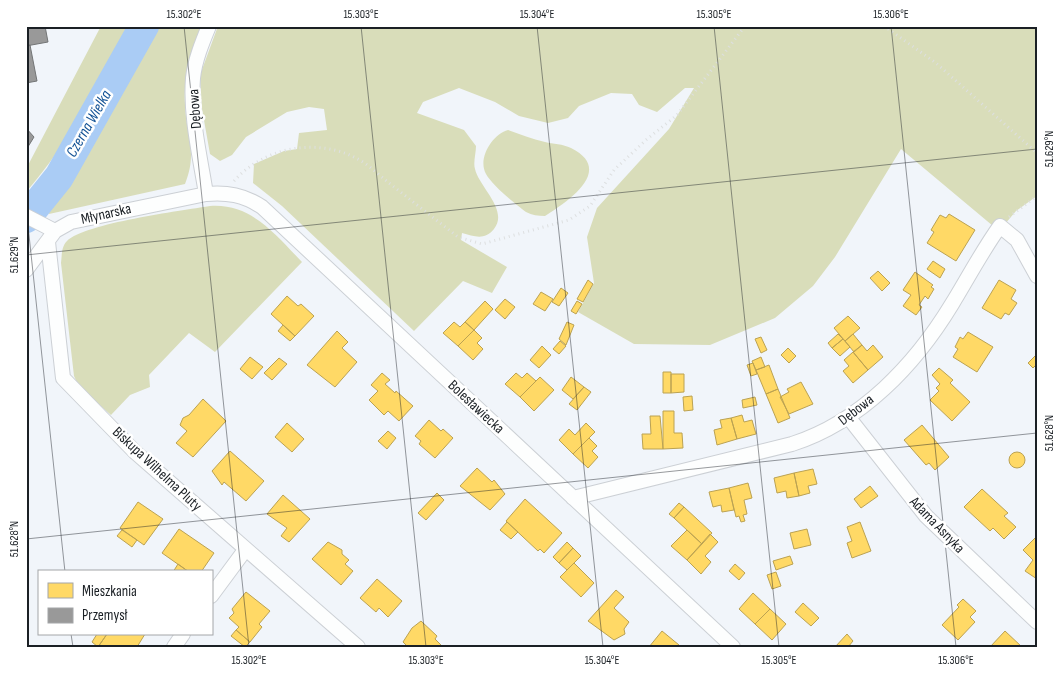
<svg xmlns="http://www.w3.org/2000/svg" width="1063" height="673" font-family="'Sofia Sans Condensed',sans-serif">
<rect width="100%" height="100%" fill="#f1f5fa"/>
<!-- green -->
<path fill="#d9ddba" d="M 101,26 L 134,26 C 101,82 69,143 26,192 L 26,169 Z
M 154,26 L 202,26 C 191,52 183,76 185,104 C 186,137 198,151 185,184 L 49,214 C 50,194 70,175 80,158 C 107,115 131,71 154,26 Z
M 218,26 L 1037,26 L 1037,196 L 1016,211 L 999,231 L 901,149 L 835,257 L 813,286 L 775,318 L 710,345 L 634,344 L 578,312 L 594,283 L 587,237 L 597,208 L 669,129 L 694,88 L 685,88 L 657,112 L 639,105 L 632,94 L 611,93 L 579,106 L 568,118 L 548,123 L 519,116 L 495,102 L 459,88 L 423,102 L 417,113 L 464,130 L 476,146 C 476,153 473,163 475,169 C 479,187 509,210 494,229 C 484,241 474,236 462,233 L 461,240 L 507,267 L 492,293 L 463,281 L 414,331 L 282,206 L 253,183 L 254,164 L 284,151 L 297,149 L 299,133 L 327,130 L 324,109 L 309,107 L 287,112 L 246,137 L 232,155 L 220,161 L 210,154 L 202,109 L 200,75 Z
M 508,130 C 520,134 532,139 545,142 C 553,144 563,144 571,148 C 615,170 568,201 545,216 C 538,216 532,215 526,212 C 516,205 492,185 486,174 C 477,158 493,134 508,130 Z
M 210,206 C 251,203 275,234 302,262 L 215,352 L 189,333 L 149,375 L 150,387 L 130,395 L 111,415 L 79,387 L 74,376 L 61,263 C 62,256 61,247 67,241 C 86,223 180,211 210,206 Z"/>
<!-- homes -->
<path fill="#ffd966" stroke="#bba252" d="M 949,214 L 975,230 L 956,261 L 927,243 L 934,232 L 931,230 L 940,215 L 946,218 Z
M 933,261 L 945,269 L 940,278 L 927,269 Z
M 878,271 L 890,283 L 882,291 L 870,278 Z
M 915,272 L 933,285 L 931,287 L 934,289 L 928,299 L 925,296 L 919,305 L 922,307 L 916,315 L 903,306 L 911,295 L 903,290 Z
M 588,280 L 593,284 L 583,302 L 577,299 Z
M 999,280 L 1016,290 L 1011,299 L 1017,303 L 1009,315 L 1005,313 L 1001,319 L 982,308 Z
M 561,288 L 568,293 L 559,306 L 552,302 Z
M 541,292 L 553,299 L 545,311 L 533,304 Z
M 287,296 L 298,306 L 301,304 L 314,316 L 295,336 L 271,314 Z
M 505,299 L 515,307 L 505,319 L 495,310 Z
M 485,301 L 493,309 L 474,330 L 465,322 Z
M 577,301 L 582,304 L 576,314 L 571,311 Z
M 848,316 L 860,328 L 845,341 L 834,328 Z
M 454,322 L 460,327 L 465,322 L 474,330 L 458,346 L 443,333 Z
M 567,322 L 574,325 L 566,345 L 559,339 Z
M 283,325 L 295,336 L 290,341 L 278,331 Z
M 474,330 L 482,338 L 477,343 L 483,349 L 473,360 L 458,346 Z
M 337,331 L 348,342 L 342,348 L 357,362 L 335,387 L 307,365 Z
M 968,332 L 993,347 L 977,372 L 953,357 L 958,349 L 955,347 L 960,337 L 963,339 Z
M 838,334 L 843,339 L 832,348 L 828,343 Z
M 853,334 L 862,345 L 854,352 L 845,341 Z
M 761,337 L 767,350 L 761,353 L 755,339 Z
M 843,339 L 850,347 L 840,356 L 832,348 Z
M 560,341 L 566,346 L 559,354 L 553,349 Z
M 862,345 L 867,351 L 873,345 L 883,357 L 868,370 L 853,352 Z
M 542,346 L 551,355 L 539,368 L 530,360 Z
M 788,348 L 796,356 L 789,363 L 781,355 Z
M 853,352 L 868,370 L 853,383 L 843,371 L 849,366 L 844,360 Z
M 1037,354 L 1037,364 L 1033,368 L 1028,363 Z
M 250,357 L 263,367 L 252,379 L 240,369 Z
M 761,357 L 765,367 L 756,370 L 752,361 Z
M 279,358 L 287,364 L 272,380 L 264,373 Z
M 753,363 L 757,374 L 751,376 L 747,365 Z
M 769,365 L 778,389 L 766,394 L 756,370 Z
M 939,368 L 953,380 L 950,383 L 970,402 L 952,421 L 930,400 L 939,391 L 936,388 L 940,384 L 932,375 Z
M 663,372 L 671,372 L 671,393 L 663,393 Z
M 382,373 L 390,380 L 385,384 L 395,393 L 396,391 L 413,406 L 399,421 L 388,411 L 384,415 L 369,400 L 378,391 L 371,385 Z
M 516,373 L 522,378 L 527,373 L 536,381 L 520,397 L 505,384 Z
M 671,374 L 684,374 L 684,392 L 671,393 Z
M 540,377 L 554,390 L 534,411 L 520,397 Z
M 571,377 L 584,387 L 573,399 L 562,390 Z
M 801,382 L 813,404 L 789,414 L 780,397 L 789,392 L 787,389 Z
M 584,387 L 591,392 L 577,410 L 569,404 Z
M 778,389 L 790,418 L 778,423 L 766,394 Z
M 692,396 L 693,410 L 684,411 L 683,397 Z
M 755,397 L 757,405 L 743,408 L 742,400 Z
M 203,399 L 226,421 L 193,457 L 176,443 L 187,431 L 180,425 L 183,418 L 189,415 Z
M 663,411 L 674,411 L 674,433 L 682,433 L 683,448 L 663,449 Z
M 742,415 L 744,422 L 752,420 L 756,434 L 737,439 L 731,418 Z
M 650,416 L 660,416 L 663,449 L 643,449 L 642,434 L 651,434 Z
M 731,418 L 737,439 L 717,445 L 714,430 L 722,428 L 720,420 Z
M 429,420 L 441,431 L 443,429 L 453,438 L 435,458 L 419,444 L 421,441 L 415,436 Z
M 287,423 L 304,439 L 292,452 L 275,437 Z
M 586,423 L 595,432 L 573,454 L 559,440 L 569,429 L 575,435 Z
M 922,425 L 949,457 L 935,470 L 929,463 L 926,465 L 904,440 Z
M 388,431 L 396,438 L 387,449 L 378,441 Z
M 589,438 L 597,446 L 592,451 L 598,457 L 588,468 L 573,454 Z
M 230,451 L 264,481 L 246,501 L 224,482 L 222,485 L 212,471 Z
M1009 460a8 8 0 1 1 16 0a8 8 0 1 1-16 0Z
M 477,468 L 492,482 L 494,480 L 505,494 L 490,510 L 460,486 Z
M 813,469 L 817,484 L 808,486 L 810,493 L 799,496 L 794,473 Z
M 794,473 L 799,496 L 787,498 L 786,491 L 777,493 L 774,478 Z
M 748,483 L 752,498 L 744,500 L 747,514 L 743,515 L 745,521 L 741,522 L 739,516 L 736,517 L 729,488 Z
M 870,486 L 878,496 L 861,508 L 854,499 Z
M 729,488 L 734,510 L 722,512 L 721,505 L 713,507 L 709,492 Z
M 982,489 L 1008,513 L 1004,516 L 1016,527 L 1004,539 L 993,528 L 990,531 L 964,507 Z
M 437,493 L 444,500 L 426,520 L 418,513 Z
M 283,495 L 310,519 L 289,542 L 281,536 L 287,528 L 267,514 Z
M 525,499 L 562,533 L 544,553 L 540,549 L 538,551 L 506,521 Z
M 138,502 L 163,519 L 144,545 L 120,528 Z
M 679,503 L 684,507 L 674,518 L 669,514 Z
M 684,507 L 712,533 L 702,544 L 674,518 Z
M 507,522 L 518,532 L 511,539 L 500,530 Z
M 860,522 L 871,551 L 852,558 L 847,543 L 852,541 L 847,527 Z
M 179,529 L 214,553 L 201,572 L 189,572 L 162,553 Z
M 807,529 L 811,545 L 794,549 L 790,533 Z
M 122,530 L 137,540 L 132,547 L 117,536 Z
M 687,530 L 702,544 L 687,560 L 671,546 Z
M 710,534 L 718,542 L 705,556 L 711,562 L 701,574 L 687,560 Z
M 1037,536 L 1037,579 L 1025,571 L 1033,560 L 1023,550 Z
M 328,542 L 342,550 L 342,554 L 349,560 L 345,564 L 353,571 L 341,585 L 312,559 Z
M 567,542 L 573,548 L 559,563 L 553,557 Z
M 573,548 L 581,556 L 567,570 L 559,563 Z
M 790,556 L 793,564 L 776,570 L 773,561 Z
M 574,563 L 594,583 L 581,597 L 560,577 Z
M 178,564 L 189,572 L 173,572 Z
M 735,564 L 745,573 L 739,580 L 729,571 Z
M 776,572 L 781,586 L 772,589 L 767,575 Z
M 377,579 L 402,601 L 388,617 L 379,608 L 376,612 L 360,598 Z
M 616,590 L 624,597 L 614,608 L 629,622 L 624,629 L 625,634 L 614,640 L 588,621 Z
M 246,592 L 270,611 L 259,624 L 262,627 L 250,642 L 236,630 L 239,627 L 229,618 L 234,613 L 232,609 Z
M 753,593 L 770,609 L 755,624 L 739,609 Z
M 963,599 L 976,611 L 970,617 L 975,622 L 958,640 L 942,625 L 959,607 L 957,605 Z
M 803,603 L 819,618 L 811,626 L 795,612 Z
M 770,609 L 786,624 L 772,640 L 755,624 Z
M 421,621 L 437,636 L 435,639 L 443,647 L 408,647 L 403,642 L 412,628 Z
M 236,630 L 250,642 L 245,647 L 231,636 Z
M 662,631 L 679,645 L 677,647 L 649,647 Z
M 1005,631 L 1022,647 L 990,647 Z
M 97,634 L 107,634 L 98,647 L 92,642 Z
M 107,634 L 145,634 L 137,647 L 98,647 Z
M 847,634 L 853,641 L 848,647 L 835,647 Z"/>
<!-- industry -->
<path fill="#999" stroke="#737576" d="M 26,26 L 45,26 L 48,42 L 26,46 Z
M 30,45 L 37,81 L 26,83 L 26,46 Z
M 26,128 L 34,137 L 26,150 Z"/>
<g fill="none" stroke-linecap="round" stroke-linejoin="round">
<!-- river -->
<path stroke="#aaccf5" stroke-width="30" d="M 26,218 L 59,177 L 144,26"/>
<!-- street casing -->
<g stroke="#ccd0d5" stroke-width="16">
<path id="street" d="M 206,194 C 200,156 190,116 193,78 C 195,60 202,43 209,26
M 26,216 L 55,231
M 48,242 L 63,378 L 135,452 L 358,647
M 26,270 L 55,231 L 71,222 L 206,194 C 227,192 244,195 262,207 L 733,647
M 849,418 L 926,516 L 1037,622
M 573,498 L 792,444 C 861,422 915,365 952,304 C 968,278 982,251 1000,226 L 1017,240 L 1037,276
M 211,596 L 245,550
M 174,647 L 183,634"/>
</g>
<!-- path -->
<path stroke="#dddfe0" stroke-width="3" stroke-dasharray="1 4" stroke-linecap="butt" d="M 884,26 L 936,63 L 1037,153
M 234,181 C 263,148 315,137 356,158 C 368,164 379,175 389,183 C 412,201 435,219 458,237 L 482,244 L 569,220 L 590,206 L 614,170 L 646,140 L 677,115 L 745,26
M 1009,217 L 1037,196"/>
<!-- street -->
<use href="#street" stroke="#fdfefe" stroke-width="14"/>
</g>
<!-- ticks -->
<path fill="none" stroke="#1b2025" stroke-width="1" stroke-opacity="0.45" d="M 184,26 L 249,647M 361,26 L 426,647M 537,26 L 603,647M 714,26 L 779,647M 891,26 L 956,647M 26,207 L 65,572M 26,255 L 1037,149M 26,539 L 1037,433M 71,634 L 73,647"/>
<g text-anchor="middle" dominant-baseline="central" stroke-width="5" stroke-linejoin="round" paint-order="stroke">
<!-- street labels -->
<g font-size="15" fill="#1b2025" stroke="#fff">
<text transform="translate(195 109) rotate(-94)">Dębowa</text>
<text transform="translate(106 214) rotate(-13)">Młynarska</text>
<text transform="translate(476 407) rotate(43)">Bolesławiecka</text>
<text transform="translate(856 410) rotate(-38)">Dębowa</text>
<text transform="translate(157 469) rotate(43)">Biskupa Wilhelma Pluty</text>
<text transform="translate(937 525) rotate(46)">Adama Asnyka</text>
</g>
<!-- water labels -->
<g font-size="16" font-style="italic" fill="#135295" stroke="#fff">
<text transform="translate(89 124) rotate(-60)">Czerna Wielka</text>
</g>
</g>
<!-- border -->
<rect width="1063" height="673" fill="none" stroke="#ffffff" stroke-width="55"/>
<!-- legend -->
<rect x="38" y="570" width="175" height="65" fill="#ffffff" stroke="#a4a6a8"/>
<rect x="48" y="583" width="25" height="15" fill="#ffd966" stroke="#a4a6a8"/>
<text x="82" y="596" font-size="15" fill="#1b2025">Mieszkania</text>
<rect x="48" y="608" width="25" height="15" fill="#999999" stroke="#a4a6a8"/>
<text x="82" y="620" font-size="15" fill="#1b2025">Przemysł</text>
<rect x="28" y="28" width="1008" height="618" fill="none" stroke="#1b2025" stroke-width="2"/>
<g font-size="12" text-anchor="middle" fill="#1b2025">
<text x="184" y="18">15.302°E</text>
<text x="361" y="18">15.303°E</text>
<text x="537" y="18">15.304°E</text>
<text x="714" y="18">15.305°E</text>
<text x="891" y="18">15.306°E</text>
<text transform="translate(1049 149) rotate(-90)" y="4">51.629°N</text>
<text transform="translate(14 255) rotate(-90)" y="4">51.629°N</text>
<text transform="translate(1049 433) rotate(-90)" y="4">51.628°N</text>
<text transform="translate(14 539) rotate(-90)" y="4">51.628°N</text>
<text x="249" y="664">15.302°E</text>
<text x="426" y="664">15.303°E</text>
<text x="602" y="664">15.304°E</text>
<text x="779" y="664">15.305°E</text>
<text x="956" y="664">15.306°E</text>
</g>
</svg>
